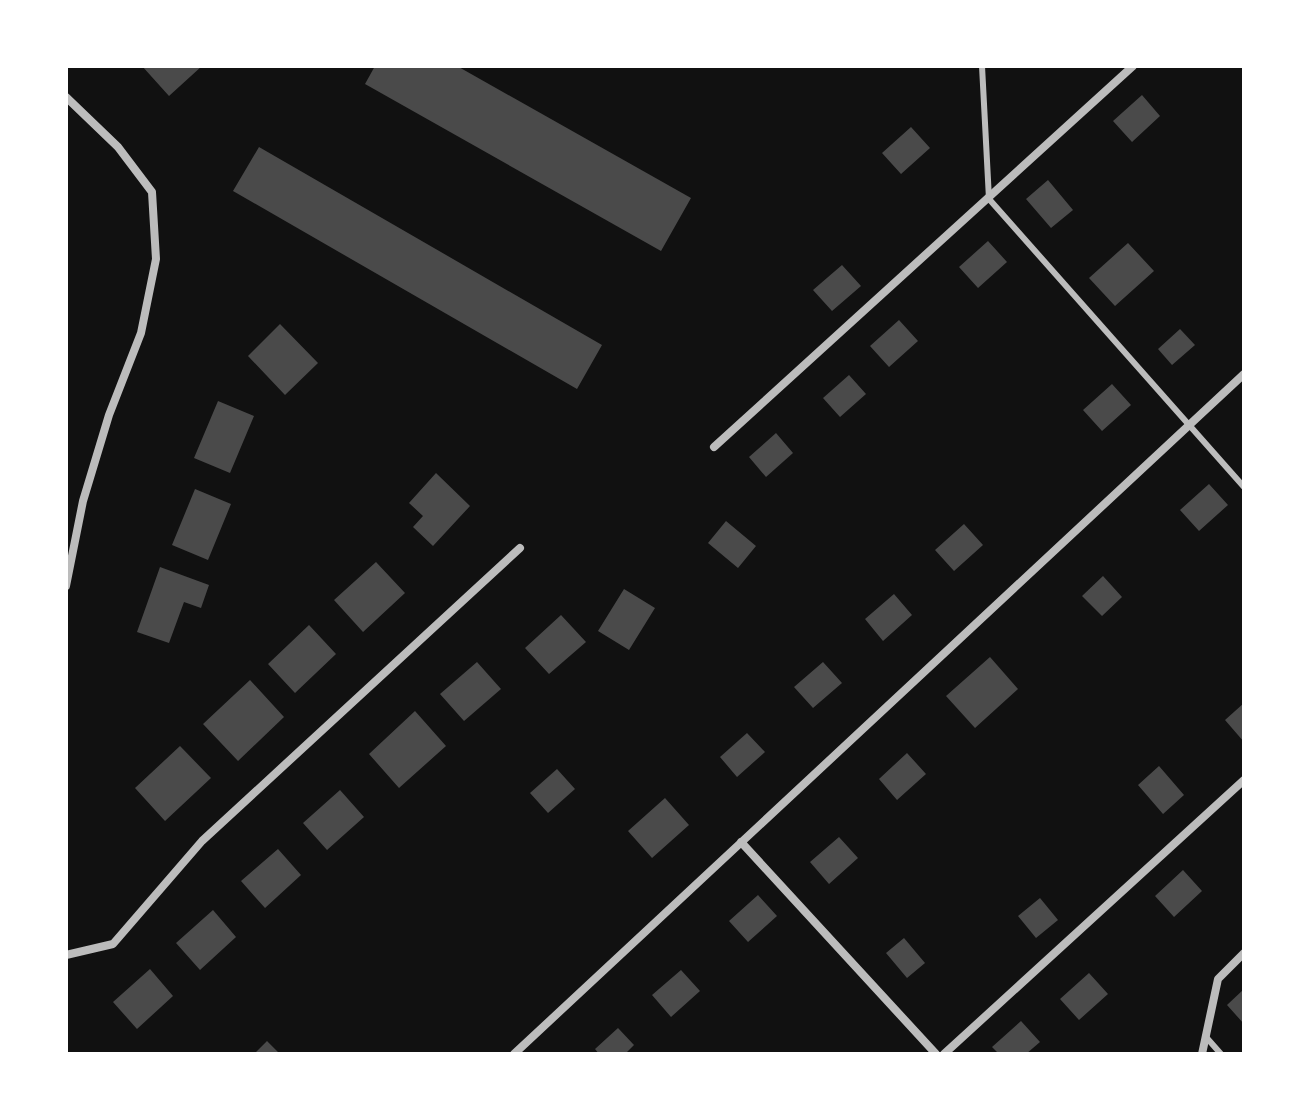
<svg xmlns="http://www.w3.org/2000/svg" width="1310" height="1120" font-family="Roboto,sans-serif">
<rect width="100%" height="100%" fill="#111"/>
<!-- building -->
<path fill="#4a4a4a" d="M 142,66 L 202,66 L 169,96 Z
M 375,66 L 457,66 L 691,198 L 661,251 L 365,84 Z
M 1142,95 L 1160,116 L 1132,142 L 1113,121 Z
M 911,127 L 930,148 L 901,174 L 882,153 Z
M 259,147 L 602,345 L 577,389 L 233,191 Z
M 1048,180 L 1073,210 L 1051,228 L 1026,199 Z
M 988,241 L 1007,262 L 978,288 L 959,267 Z
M 1128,243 L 1154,271 L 1115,306 L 1089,278 Z
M 842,265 L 861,286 L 832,311 L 813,290 Z
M 899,320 L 918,341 L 889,367 L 870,346 Z
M 280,324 L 318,363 L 285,395 L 248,356 Z
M 1180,329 L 1195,345 L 1172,365 L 1158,349 Z
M 849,375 L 866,394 L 840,417 L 823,398 Z
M 1112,384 L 1131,405 L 1102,431 L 1083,410 Z
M 218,401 L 254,416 L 230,473 L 194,458 Z
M 776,433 L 793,453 L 766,477 L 749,457 Z
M 436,473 L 470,506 L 433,546 L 413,527 L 423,516 L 409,503 Z
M 1209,484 L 1228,505 L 1199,531 L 1180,510 Z
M 195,489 L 231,504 L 208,560 L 172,545 Z
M 726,521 L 756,546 L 738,568 L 708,543 Z
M 964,524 L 983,545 L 954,571 L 935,550 Z
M 376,562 L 405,593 L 363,632 L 334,600 Z
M 160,567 L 209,585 L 201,608 L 184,602 L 169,643 L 137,632 Z
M 1103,576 L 1122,597 L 1102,616 L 1082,596 Z
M 624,589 L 655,608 L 629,650 L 598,631 Z
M 894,594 L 912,615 L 883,641 L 865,619 Z
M 561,615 L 586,642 L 549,674 L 525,648 Z
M 309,625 L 336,654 L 295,693 L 268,664 Z
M 990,657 L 1018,689 L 975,728 L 946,696 Z
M 477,662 L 501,689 L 464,721 L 440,694 Z
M 823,662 L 842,683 L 813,708 L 794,687 Z
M 250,680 L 284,717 L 238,761 L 203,724 Z
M 1244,703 L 1244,742 L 1225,720 Z
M 415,711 L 446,746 L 399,788 L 369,754 Z
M 747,733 L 765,752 L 737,777 L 720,757 Z
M 180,746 L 211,778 L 165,821 L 135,788 Z
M 907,753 L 926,774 L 897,800 L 879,779 Z
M 1159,766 L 1184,795 L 1163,814 L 1138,785 Z
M 557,769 L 575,789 L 548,813 L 530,793 Z
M 340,790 L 364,817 L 327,850 L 303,823 Z
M 665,798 L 689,825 L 652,858 L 628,831 Z
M 839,837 L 858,858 L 829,884 L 810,862 Z
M 278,849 L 301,875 L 265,908 L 241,881 Z
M 1183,870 L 1202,891 L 1174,917 L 1155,896 Z
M 758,895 L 777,916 L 748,942 L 729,921 Z
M 1040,898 L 1058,920 L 1036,938 L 1018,916 Z
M 213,910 L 236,937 L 200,970 L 176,943 Z
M 904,938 L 925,963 L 907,978 L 886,953 Z
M 150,969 L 173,996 L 137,1029 L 113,1002 Z
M 681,970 L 700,991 L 671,1017 L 652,995 Z
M 1089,973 L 1108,994 L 1079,1020 L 1060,999 Z
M 1244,989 L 1244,1024 L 1227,1005 Z
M 1021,1021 L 1040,1042 L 1026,1054 L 999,1054 L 992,1047 Z
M 618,1028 L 634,1045 L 625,1054 L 599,1054 L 595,1049 Z
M 267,1041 L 280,1054 L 254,1054 Z"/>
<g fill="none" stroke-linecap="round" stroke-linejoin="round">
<!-- service -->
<path stroke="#bcbcbc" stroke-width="6" d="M 982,66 L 989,199 L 1244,487
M 1206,1037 L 1221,1054"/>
<!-- minor -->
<path stroke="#bcbcbc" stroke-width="8" d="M 66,97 L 118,147 L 152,192 L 156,259 L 141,333 L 109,415 L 83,501 L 66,586
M 714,447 L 1133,66
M 741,842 L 936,1054
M 66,955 L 113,944 L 202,841 L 520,548
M 514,1054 L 1244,374
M 944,1054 L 1244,780
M 1202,1054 L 1218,979 L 1244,953"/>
</g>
<!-- border -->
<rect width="1310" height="1120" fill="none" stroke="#ffffff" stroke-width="136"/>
</svg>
